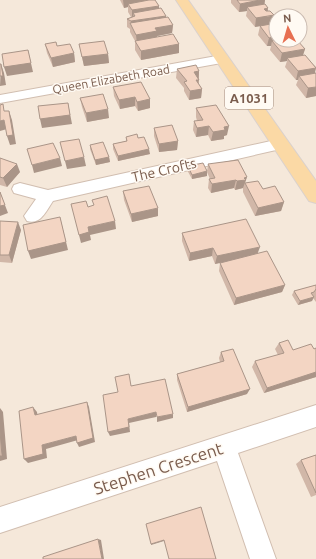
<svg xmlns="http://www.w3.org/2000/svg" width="316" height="559" font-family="Ubuntu,sans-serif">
<rect width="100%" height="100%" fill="#fdf6ec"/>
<!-- residential -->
<path fill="#f5e8da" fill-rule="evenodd" d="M 0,0 L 316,0 L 316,559 L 0,559 ZM 276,16 L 300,16 L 300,40 L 276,40 Z"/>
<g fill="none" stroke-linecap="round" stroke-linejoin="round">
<!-- minor casing -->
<g stroke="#d1beb0" stroke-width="2">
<path id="minor" d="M 222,55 L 227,56 L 228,59 L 227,62 L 0,103 L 0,95 Z
M 280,139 L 285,140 L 288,144 L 285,148 L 53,201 C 46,211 41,225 27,221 L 24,216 L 36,199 L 14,193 L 12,189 L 14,185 L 20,183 L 48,190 Z
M 316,405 L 316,427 L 238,453 L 276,559 L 250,559 L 217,461 L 0,533 L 0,507 Z"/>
</g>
<!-- major casing -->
<g stroke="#dad1cd" stroke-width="2">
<path id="major" d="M 176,0 L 188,0 L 316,181 L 316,203 L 309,201 Z"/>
</g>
<!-- minor -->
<use href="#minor" fill="#fff" fill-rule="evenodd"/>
<!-- major -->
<use href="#major" fill="#fbd9a5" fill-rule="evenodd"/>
</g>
<!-- wall -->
<path fill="#d1b7a8" d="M 120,0 L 155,0 L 159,6 L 159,9 L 173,25 L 172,33 L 157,36 L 157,37 L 179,44 L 179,53 L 141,60 L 135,50 L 135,41 L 130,32 L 130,29 L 127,27 L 127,19 L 131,17 L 128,12 L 128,7 L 124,8 Z
M 231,0 L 265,0 L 264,4 L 268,11 L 274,15 L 272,24 L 305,49 L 303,55 L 316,67 L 314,74 L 316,73 L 316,96 L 306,98 L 296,85 L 298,80 L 296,80 L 285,67 L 287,61 L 280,62 L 270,50 L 271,46 L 267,46 L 258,35 L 260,26 L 255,27 L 246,16 L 247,11 L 239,12 L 231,3 Z
M 45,44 L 57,46 L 74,53 L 75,62 L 53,67 L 47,53 Z
M 79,44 L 108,54 L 109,63 L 84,66 Z
M 177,69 L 199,71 L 199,84 L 202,89 L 201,98 L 189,100 L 184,91 L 184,88 L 176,78 Z
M 141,82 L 150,108 L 138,111 L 135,106 L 120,109 L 114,96 L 113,87 Z
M 80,98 L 109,118 L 87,122 L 82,107 Z
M 196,108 L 227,135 L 224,136 L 224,139 L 211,141 L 208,135 L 196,137 L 193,130 L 194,121 L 197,121 L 196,117 Z
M 154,128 L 178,141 L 177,150 L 159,152 L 154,136 Z
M 126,137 L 138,138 L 150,154 L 118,161 L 113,149 L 113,144 L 126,141 Z
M 90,145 L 109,157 L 110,162 L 96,165 L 90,149 Z
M 0,158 L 20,172 L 7,187 L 0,185 Z
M 208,164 L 247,177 L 245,183 L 263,189 L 284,202 L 281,211 L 255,216 L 243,192 L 243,188 L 235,190 L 234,188 L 211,193 L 208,188 L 209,179 L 210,179 L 207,172 Z
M 188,166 L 207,176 L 192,179 L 187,170 Z
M 123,191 L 158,216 L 132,222 L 124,200 Z
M 0,221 L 21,230 L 12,263 L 0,262 Z
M 182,233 L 258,254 L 285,285 L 282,292 L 234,305 L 219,271 L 220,263 L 223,262 L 215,264 L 212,256 L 189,261 L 182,241 Z
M 316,285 L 316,302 L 313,298 L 312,301 L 298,305 L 292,295 L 294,291 Z
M 279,343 L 293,350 L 314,349 L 316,348 L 316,377 L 264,393 L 252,367 L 255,361 L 278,355 L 275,349 Z
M 221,352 L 247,394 L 187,412 L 177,380 L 177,374 L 220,362 L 219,358 Z
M 316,455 L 316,495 L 311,497 L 296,464 L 301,460 Z"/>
<!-- shaded-wall -->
<path fill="#aa9588" d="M 123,0 L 151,0 L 128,4 L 128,7 L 124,8 Z
M 260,0 L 265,0 L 264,8 L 247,7 L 247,11 L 239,12 L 240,4 Z
M 159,6 L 159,15 L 135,16 L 133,13 L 134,19 L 132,19 L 132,10 Z
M 268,8 L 267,17 L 274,15 L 272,24 L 255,27 L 256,18 L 264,9 Z
M 166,16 L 166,25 L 131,26 L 131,21 Z
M 173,25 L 172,33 L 157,36 L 157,40 L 137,44 L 136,35 L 155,28 Z
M 305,26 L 304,31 L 300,31 L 300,27 Z
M 276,36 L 276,40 L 294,40 L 272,41 L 271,46 L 267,46 L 269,38 Z
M 179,44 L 179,53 L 141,60 L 141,51 Z
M 305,49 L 302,58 L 287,58 L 287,61 L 280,62 L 282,53 Z
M 28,50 L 33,72 L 7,76 L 4,67 Z
M 74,53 L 75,62 L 53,67 L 51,58 Z
M 108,54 L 109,63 L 84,66 L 82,57 Z
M 1,64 L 4,73 L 6,85 L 0,86 Z
M 316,68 L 314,77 L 299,76 L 298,80 L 296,80 L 298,71 Z
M 199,71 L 198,89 L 194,72 Z
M 316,87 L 316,96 L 306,98 L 308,88 Z
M 202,89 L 201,98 L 189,100 L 190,91 Z
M 135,97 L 135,106 L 120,109 L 119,100 Z
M 150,99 L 150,108 L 138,111 L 137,102 Z
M 68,103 L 72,124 L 42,128 L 40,119 Z
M 108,109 L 109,118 L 87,122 L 86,113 Z
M 9,111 L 12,120 L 16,144 L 10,145 L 7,136 Z
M 4,120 L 7,129 L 0,131 L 0,121 Z
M 209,126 L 208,135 L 196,137 L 197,128 Z
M 229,126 L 227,135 L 224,136 L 224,139 L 211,141 L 213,132 L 224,127 Z
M 178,141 L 177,150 L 159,152 L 159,144 Z
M 149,149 L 150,154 L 118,161 L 118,156 Z
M 84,157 L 86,166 L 67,169 L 65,161 Z
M 109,157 L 110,162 L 96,165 L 95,160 Z
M 60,158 L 62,166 L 34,173 L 32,165 Z
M 17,164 L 20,172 L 7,187 L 3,178 Z
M 207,171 L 207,176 L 192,179 L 192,175 Z
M 247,177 L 243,188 L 235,190 L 237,181 Z
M 236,180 L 234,188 L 211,193 L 212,184 Z
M 0,192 L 8,213 L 0,216 Z
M 284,202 L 281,211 L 255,216 L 258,208 Z
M 158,208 L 158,216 L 132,222 L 131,214 Z
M 60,217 L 68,250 L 31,259 L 28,251 Z
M 115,221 L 116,229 L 90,235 L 91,240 L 81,243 L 79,235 L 88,227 Z
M 18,222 L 21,230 L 12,263 L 9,255 Z
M 260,247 L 257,255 L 215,264 L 217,256 Z
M 213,248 L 212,256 L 189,261 L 190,253 Z
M 285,285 L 282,292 L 234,305 L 236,298 Z
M 314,297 L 312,301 L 298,305 L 300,301 Z
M 316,372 L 316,377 L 264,393 L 267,388 Z
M 250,389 L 247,394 L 187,412 L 188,407 Z
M 87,402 L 89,407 L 95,442 L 79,447 L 77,443 Z
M 33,407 L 37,412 L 38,420 L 35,415 Z
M 0,408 L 3,412 L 7,459 L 0,461 Z
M 156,412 L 156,417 L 129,423 L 130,432 L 110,436 L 108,432 L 128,419 Z
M 173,414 L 173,418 L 157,422 L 157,417 Z
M 76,436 L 78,440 L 46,449 L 47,458 L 28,463 L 24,459 L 42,445 Z
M 98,539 L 101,540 L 104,559 L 102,559 Z
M 164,540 L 164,541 L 151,545 L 151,544 Z"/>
<!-- building -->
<path fill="#f3d5c3" stroke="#aa9588" d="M 149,0 L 155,0 L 159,6 L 132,10 L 128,4 Z
M 237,0 L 260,0 L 240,4 Z
M 265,4 L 268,8 L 264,9 L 266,11 L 270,11 L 274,15 L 256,18 L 247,7 Z
M 161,8 L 166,16 L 131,21 L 127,19 L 135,16 L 133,13 Z
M 168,17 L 173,25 L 155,28 L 157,31 L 136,35 L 130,23 Z
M 300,21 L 301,21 L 305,26 L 300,27 Z
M 276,23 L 276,36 L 269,38 L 260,26 Z
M 173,34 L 179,44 L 141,51 L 135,41 Z
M 278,40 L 297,40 L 305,49 L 282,53 L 272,41 Z
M 104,41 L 108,54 L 82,57 L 79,44 Z
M 56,42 L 57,46 L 70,44 L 74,53 L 51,58 L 45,44 Z
M 28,50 L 31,63 L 4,67 L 2,54 Z
M 305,55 L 316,68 L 298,71 L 287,58 Z
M 0,64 L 1,64 L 3,76 L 0,76 Z
M 196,65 L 199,71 L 194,72 L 199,80 L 196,80 L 202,89 L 190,91 L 184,82 L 187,81 L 177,69 Z
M 316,73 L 316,87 L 308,88 L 299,76 Z
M 141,82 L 150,99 L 137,102 L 135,97 L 119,100 L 113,87 Z
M 103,94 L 108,109 L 86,113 L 80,98 Z
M 68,103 L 70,115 L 40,119 L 38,106 Z
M 3,104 L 4,111 L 9,111 L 13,135 L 7,136 L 4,120 L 0,121 L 0,105 Z
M 216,105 L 229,126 L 224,127 L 225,130 L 213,132 L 209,126 L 197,128 L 194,121 L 203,120 L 196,108 Z
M 172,125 L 178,141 L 159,144 L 154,128 Z
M 137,134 L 138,138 L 144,137 L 149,149 L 118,156 L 113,144 L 127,141 L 126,137 Z
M 79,139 L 84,157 L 65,161 L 60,142 Z
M 103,142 L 109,157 L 95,160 L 90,145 Z
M 53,143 L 60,158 L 32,165 L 27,149 Z
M 0,158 L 17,164 L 3,178 L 0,177 Z
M 238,160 L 247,177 L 244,178 L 246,180 L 237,181 L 236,180 L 212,184 L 209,179 L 215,178 L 208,164 Z
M 203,163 L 207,171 L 192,175 L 188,166 Z
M 258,181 L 263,189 L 275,186 L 284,202 L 258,208 L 245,183 Z
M 149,186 L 158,208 L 131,214 L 123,191 Z
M 0,192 L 5,205 L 0,206 Z
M 107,196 L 115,221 L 88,227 L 89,232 L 79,235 L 71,204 L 86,201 L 88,207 L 94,205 L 92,200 Z
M 60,217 L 66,242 L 28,251 L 23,225 Z
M 246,219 L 260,247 L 217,256 L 213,248 L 190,253 L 182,233 Z
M 0,221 L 18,222 L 9,255 L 0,255 Z
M 267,251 L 285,285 L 236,298 L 220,263 Z
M 316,285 L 316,289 L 314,292 L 311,293 L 314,297 L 300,301 L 294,291 Z
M 288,340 L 293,350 L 311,344 L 314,349 L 316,348 L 316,372 L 267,388 L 255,361 L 284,353 L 279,343 Z
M 233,349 L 250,389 L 188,407 L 177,374 L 224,361 L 221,352 Z
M 129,374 L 131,386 L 165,379 L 173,414 L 157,417 L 156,412 L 128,419 L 129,427 L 108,432 L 103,395 L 118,392 L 115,377 Z
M 87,402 L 93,438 L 77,443 L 76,436 L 42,445 L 43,454 L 24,459 L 19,411 L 33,407 L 35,415 Z
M 0,431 L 2,456 L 0,456 Z
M 316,455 L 316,493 L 301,460 Z
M 201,507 L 216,559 L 169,559 L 164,540 L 151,544 L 146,524 Z
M 98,539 L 102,559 L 43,559 L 43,557 Z"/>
<g text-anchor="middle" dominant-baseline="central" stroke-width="3" stroke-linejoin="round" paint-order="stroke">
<!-- far-street labels -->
<g font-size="12" fill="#7a5c4d" stroke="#fffaf3">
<text transform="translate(111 79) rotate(-10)">Queen Elizabeth Road</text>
</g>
<!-- shield labels -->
<rect fill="#fffaf3" stroke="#a28b7f" stroke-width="1" x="225" y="87" width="48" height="22" rx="3"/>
<g font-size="13" font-weight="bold" fill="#7a5c4d">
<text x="249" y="98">A1031</text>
</g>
<!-- street labels -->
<g font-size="14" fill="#7a5c4d" stroke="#fffaf3">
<text transform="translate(164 170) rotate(-13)">The Crofts</text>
</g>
<!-- near-street labels -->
<g font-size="17" fill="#7a5c4d" stroke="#fffaf3">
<text transform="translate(158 468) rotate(-18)">Stephen Crescent</text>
</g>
</g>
<!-- north arrow -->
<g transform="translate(288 28) rotate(355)"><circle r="19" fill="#fffaf3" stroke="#cabbb1"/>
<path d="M0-3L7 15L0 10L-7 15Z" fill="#e76f51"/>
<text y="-6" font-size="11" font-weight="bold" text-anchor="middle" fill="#7a5c4d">N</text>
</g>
</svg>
